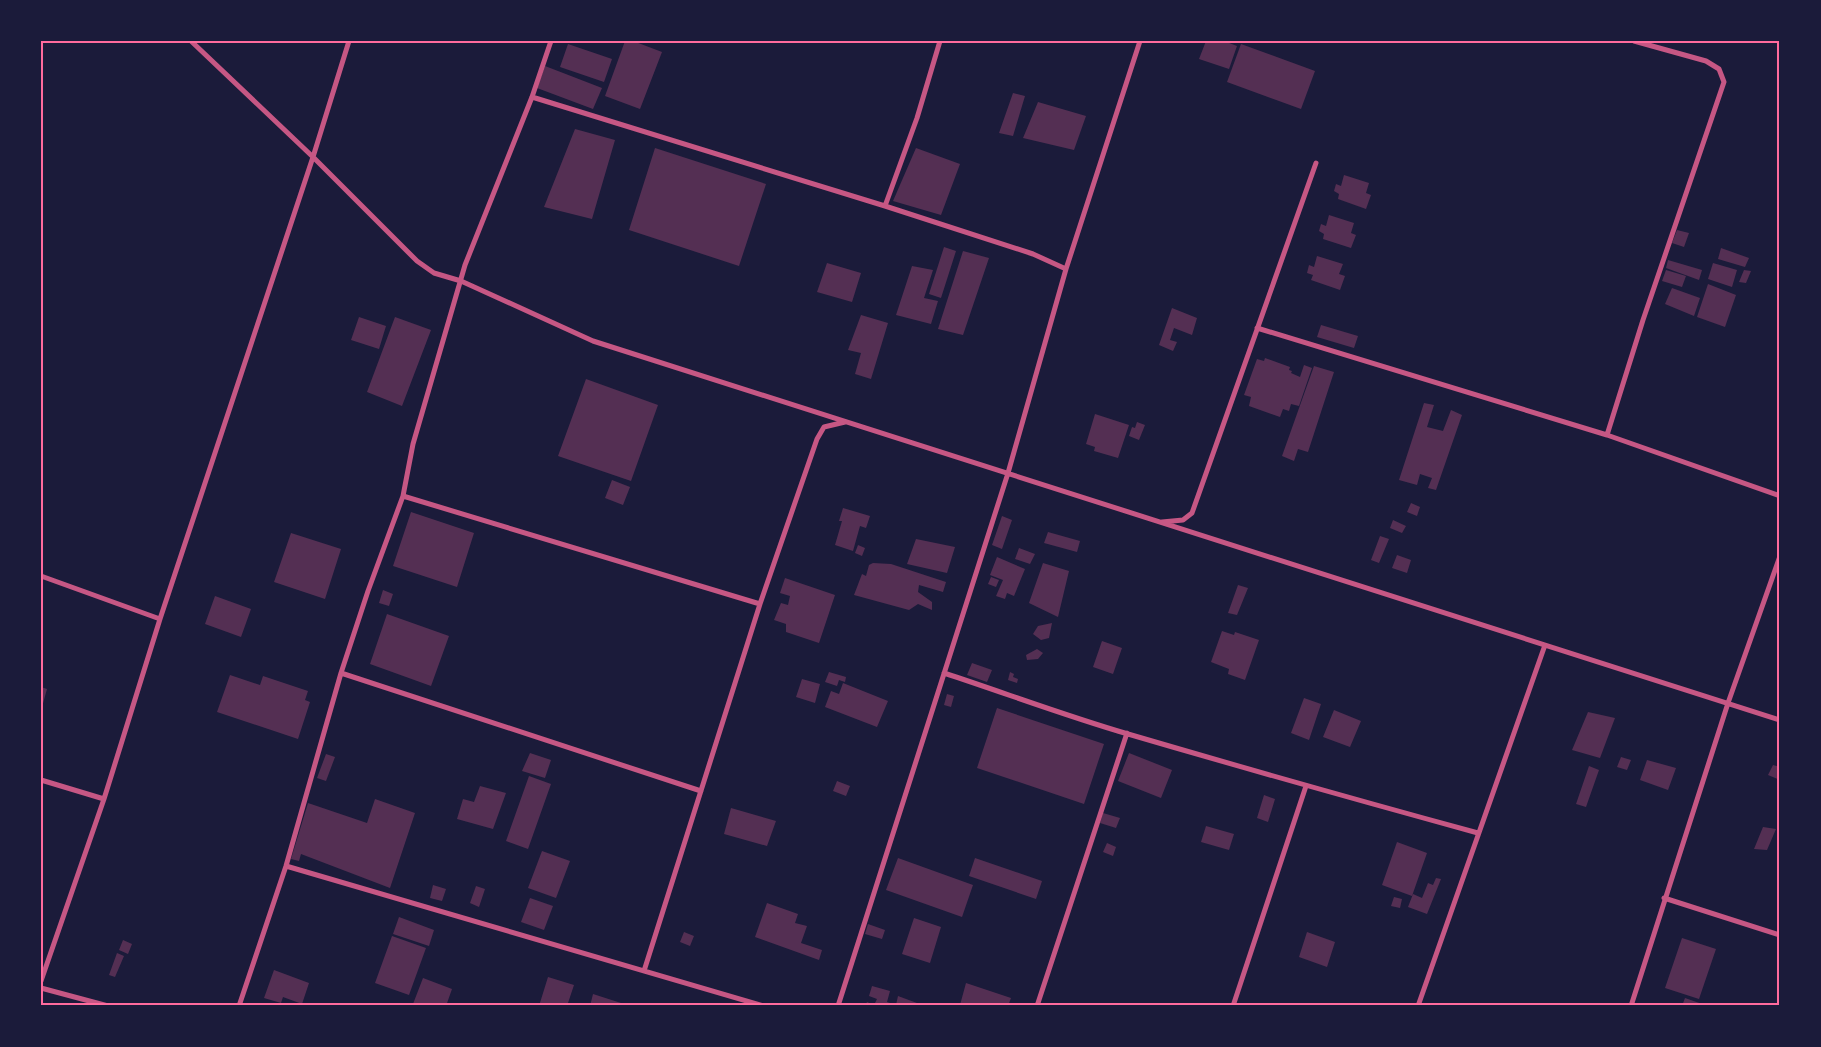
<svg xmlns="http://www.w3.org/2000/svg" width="1821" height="1047" font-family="'Fira Sans',sans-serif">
<rect width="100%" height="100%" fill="#1b1b3a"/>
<!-- building -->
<path fill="#542f53" d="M 625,41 L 633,41 L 662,52 L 640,109 L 605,96 Z
M 1206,41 L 1224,41 L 1237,46 L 1229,69 L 1199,59 Z
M 568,44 L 612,59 L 604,82 L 560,67 Z
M 1241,44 L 1315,71 L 1301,109 L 1227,82 Z
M 545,66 L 602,88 L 593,109 L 537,88 Z
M 1013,93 L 1025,96 L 1013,136 L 999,133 Z
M 1038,102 L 1086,116 L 1074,150 L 1023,138 Z
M 575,129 L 615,140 L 592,219 L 544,207 Z
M 655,148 L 766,184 L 739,266 L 629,230 Z
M 916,148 L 960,164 L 941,215 L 893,201 Z
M 1344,175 L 1369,183 L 1366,193 L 1371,195 L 1366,209 L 1338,199 L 1339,194 L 1334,191 L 1336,184 L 1341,186 Z
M 1329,215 L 1354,223 L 1351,233 L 1356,235 L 1351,248 L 1323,239 L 1324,234 L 1319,231 L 1321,224 L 1326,226 Z
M 1677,230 L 1689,233 L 1684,247 L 1672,243 Z
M 944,247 L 956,251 L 941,298 L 929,294 Z
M 1721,248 L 1749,258 L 1745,267 L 1718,259 Z
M 963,251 L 989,258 L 963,335 L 938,329 Z
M 1317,256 L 1343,264 L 1339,274 L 1345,276 L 1340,290 L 1311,280 L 1313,275 L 1307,273 L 1309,265 L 1314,267 Z
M 1668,260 L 1702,270 L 1699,280 L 1666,268 Z
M 827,263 L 861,273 L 852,302 L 817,292 Z
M 1713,263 L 1737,270 L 1732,287 L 1708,279 Z
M 912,266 L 933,270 L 924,298 L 938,301 L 931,324 L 896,315 Z
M 1666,270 L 1686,276 L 1682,287 L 1662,281 Z
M 1744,270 L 1751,271 L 1746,283 L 1739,282 Z
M 1708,284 L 1736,295 L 1725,327 L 1697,317 Z
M 1672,288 L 1700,298 L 1694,316 L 1665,304 Z
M 1172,308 L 1197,318 L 1192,335 L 1174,328 L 1170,340 L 1177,342 L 1173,351 L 1159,345 Z
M 861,315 L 888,323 L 871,379 L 855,374 L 861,353 L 848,350 Z
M 359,317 L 386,326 L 379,349 L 351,340 Z
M 395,317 L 431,330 L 402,406 L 367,392 Z
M 1321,325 L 1358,336 L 1354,348 L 1317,337 Z
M 1265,358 L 1290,367 L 1289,370 L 1292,371 L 1291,373 L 1300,377 L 1304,365 L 1312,368 L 1299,406 L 1291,404 L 1289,411 L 1283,409 L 1280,417 L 1249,406 L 1251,397 L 1244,395 L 1257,359 L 1264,361 Z
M 1314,366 L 1334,372 L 1308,452 L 1298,449 L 1294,461 L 1282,456 Z
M 586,379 L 658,405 L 631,481 L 558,456 Z
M 1424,403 L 1434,405 L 1427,427 L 1443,431 L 1451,410 L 1462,415 L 1436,490 L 1428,488 L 1432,478 L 1420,474 L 1417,485 L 1399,480 Z
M 1095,414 L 1129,425 L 1118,458 L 1094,451 L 1095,447 L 1086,444 Z
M 1137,422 L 1145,425 L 1139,440 L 1129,436 L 1132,427 L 1135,428 Z
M 612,480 L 630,487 L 623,505 L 605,498 Z
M 1411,503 L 1420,507 L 1417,516 L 1407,512 Z
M 843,508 L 870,516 L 866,528 L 860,526 L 853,551 L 835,545 L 842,521 L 839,521 Z
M 411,512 L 474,533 L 457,587 L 393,566 Z
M 1002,516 L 1012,520 L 1002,549 L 992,545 Z
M 1393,520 L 1406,526 L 1402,533 L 1390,528 Z
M 1048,532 L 1080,541 L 1077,552 L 1044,543 Z
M 291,533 L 341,549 L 325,599 L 274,582 Z
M 1380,536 L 1389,539 L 1379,563 L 1371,560 Z
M 916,539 L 955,547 L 947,573 L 907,564 Z
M 858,545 L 865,548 L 862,556 L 855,553 Z
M 1019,548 L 1035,554 L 1030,564 L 1015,559 Z
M 1397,555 L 1411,560 L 1407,573 L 1392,568 Z
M 997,557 L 1025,569 L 1014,596 L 1007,593 L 1005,599 L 996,596 L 1003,580 L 990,575 Z
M 873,563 L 891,564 L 946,582 L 943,592 L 919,585 L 918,592 L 932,602 L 932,610 L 918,604 L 909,610 L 854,595 L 862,574 L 866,576 L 869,565 Z
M 1043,563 L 1069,571 L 1058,617 L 1029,603 Z
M 991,577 L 999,580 L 996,587 L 988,584 Z
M 785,578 L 835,595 L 819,643 L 786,632 L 786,624 L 774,620 L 781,603 L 788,605 L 790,596 L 780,593 Z
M 1238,585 L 1248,588 L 1237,615 L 1228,613 Z
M 383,590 L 393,594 L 389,606 L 379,603 Z
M 215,596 L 251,609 L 241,637 L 205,624 Z
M 387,614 L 449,636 L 431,686 L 370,664 Z
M 1052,623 L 1049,638 L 1041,640 L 1033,634 L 1038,626 Z
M 1222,631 L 1234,635 L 1235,632 L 1259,640 L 1245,680 L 1228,674 L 1229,669 L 1211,662 Z
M 1102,641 L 1122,648 L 1113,674 L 1093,667 Z
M 1037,649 L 1043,653 L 1038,659 L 1027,660 L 1026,655 Z
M 972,663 L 992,670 L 987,682 L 967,675 Z
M 829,672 L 846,677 L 845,682 L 839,680 L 837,686 L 825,682 Z
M 1010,672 L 1014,674 L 1013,677 L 1018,679 L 1017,683 L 1008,680 Z
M 230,675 L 260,685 L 263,676 L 308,691 L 305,700 L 310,702 L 298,739 L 217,712 Z
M 802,679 L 820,684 L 815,703 L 796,697 Z
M 843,683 L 888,701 L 877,727 L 825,707 L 831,691 L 839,694 Z
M 41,687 L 47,689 L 42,707 L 41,707 Z
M 947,694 L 954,696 L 951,707 L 944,705 Z
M 1304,698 L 1321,704 L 1309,740 L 1291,733 Z
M 997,708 L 1104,744 L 1084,804 L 977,768 Z
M 1334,710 L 1361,721 L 1350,747 L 1323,737 Z
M 1588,712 L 1615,718 L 1600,758 L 1572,750 Z
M 530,753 L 551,760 L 545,778 L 522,771 Z
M 1129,753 L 1172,770 L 1161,798 L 1118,781 Z
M 326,754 L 335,757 L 326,781 L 317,778 Z
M 1621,757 L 1631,760 L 1627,770 L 1617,767 Z
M 1647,760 L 1676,768 L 1668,790 L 1640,780 Z
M 1773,765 L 1780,767 L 1780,780 L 1768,775 Z
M 1589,766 L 1599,770 L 1586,807 L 1576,804 Z
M 529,776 L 551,784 L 528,849 L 506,841 Z
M 837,781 L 850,786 L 846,796 L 833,791 Z
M 480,786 L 506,793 L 493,829 L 457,819 L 463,799 L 474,802 Z
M 1264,795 L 1275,799 L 1268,822 L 1257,818 Z
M 375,799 L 415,813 L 390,888 L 301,854 L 299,861 L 291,859 L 308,803 L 367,823 Z
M 731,808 L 776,821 L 767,846 L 724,834 Z
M 1103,813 L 1120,818 L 1116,828 L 1100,823 Z
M 1206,826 L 1234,834 L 1229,850 L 1201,842 Z
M 1763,827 L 1776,829 L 1767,850 L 1754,849 Z
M 1397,842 L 1427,853 L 1412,896 L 1382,885 Z
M 1107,843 L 1116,847 L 1113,856 L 1103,852 Z
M 542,851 L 570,861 L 556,898 L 528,888 Z
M 898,858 L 973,885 L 962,917 L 886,890 Z
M 975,858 L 1042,881 L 1036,899 L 969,876 Z
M 1436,878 L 1441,879 L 1427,914 L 1408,907 L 1413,894 L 1422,898 L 1428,883 L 1433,885 Z
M 433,885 L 446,889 L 442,901 L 430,898 Z
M 476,886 L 485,889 L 479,907 L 470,903 Z
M 1394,897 L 1402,899 L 1400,908 L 1391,906 Z
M 530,898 L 553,906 L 544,930 L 521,922 Z
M 767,903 L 798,914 L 795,923 L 807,926 L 801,943 L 822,950 L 819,960 L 755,937 Z
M 399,917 L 434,930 L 429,946 L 393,934 Z
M 914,918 L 941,927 L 930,963 L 902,954 Z
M 868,924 L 885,930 L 882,939 L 865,934 Z
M 684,932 L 694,936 L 690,946 L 680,942 Z
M 1307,932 L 1335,942 L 1327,967 L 1299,957 Z
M 392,936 L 426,948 L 409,995 L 375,983 Z
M 1682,938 L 1716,949 L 1699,999 L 1665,988 Z
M 123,940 L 132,944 L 128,954 L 119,950 Z
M 117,953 L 124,956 L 115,977 L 109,975 Z
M 274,970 L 309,983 L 302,1004 L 283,997 L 281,1003 L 264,998 Z
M 548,977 L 574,985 L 567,1006 L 539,1006 Z
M 423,978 L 452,989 L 446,1006 L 417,1006 L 413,1004 Z
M 966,983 L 1011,998 L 1008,1006 L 960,1005 Z
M 872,986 L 890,991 L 887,1002 L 896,1005 L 898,996 L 925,1006 L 865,1006 L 867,1002 L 874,1005 L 877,999 L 869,996 Z
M 593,994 L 621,1003 L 620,1006 L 590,1006 Z
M 1685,998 L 1705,1005 L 1705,1006 L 1682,1006 Z"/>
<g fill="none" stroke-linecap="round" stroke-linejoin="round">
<!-- minor -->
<path stroke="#c65784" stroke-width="5" d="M 191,41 L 313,157 L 417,261 L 434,273 L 461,281 L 593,341 L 1780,720
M 532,97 L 885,206 L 1033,254 L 1066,269
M 885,206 L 917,118 L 940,41
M 1257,328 L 1607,435 L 1780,496
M 1607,435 L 1643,320 L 1724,82 L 1719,69 L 1706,61 L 1634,41
M 403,496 L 760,604
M 1162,522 L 1183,520 L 1192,513 L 1316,163
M 41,576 L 160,619
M 341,673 L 701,791
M 944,673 C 1005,693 1066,716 1128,734 C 1244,768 1361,801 1478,833
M 41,780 L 104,799
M 286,866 L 764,1006
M 1664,898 L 1780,935
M 644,971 L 760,604 L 817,439 L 824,427 L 845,422
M 41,981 L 104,799 L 160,619 L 313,157 L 349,41
M 41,988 L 108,1006
M 239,1006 L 286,866 L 341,673 L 368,591 L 403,496 L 413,444 L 465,265 L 532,97 L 551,41
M 838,1006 L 1008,473 L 1066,269 L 1140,41
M 1037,1006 L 1127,733
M 1233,1006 L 1306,786
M 1418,1006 L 1545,645
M 1631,1006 L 1728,703 L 1780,556"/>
</g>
<!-- border -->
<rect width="1821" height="1047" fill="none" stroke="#1b1b3a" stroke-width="85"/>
<rect x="42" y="42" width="1736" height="962" fill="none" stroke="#ff6b9d" stroke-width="2"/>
</svg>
